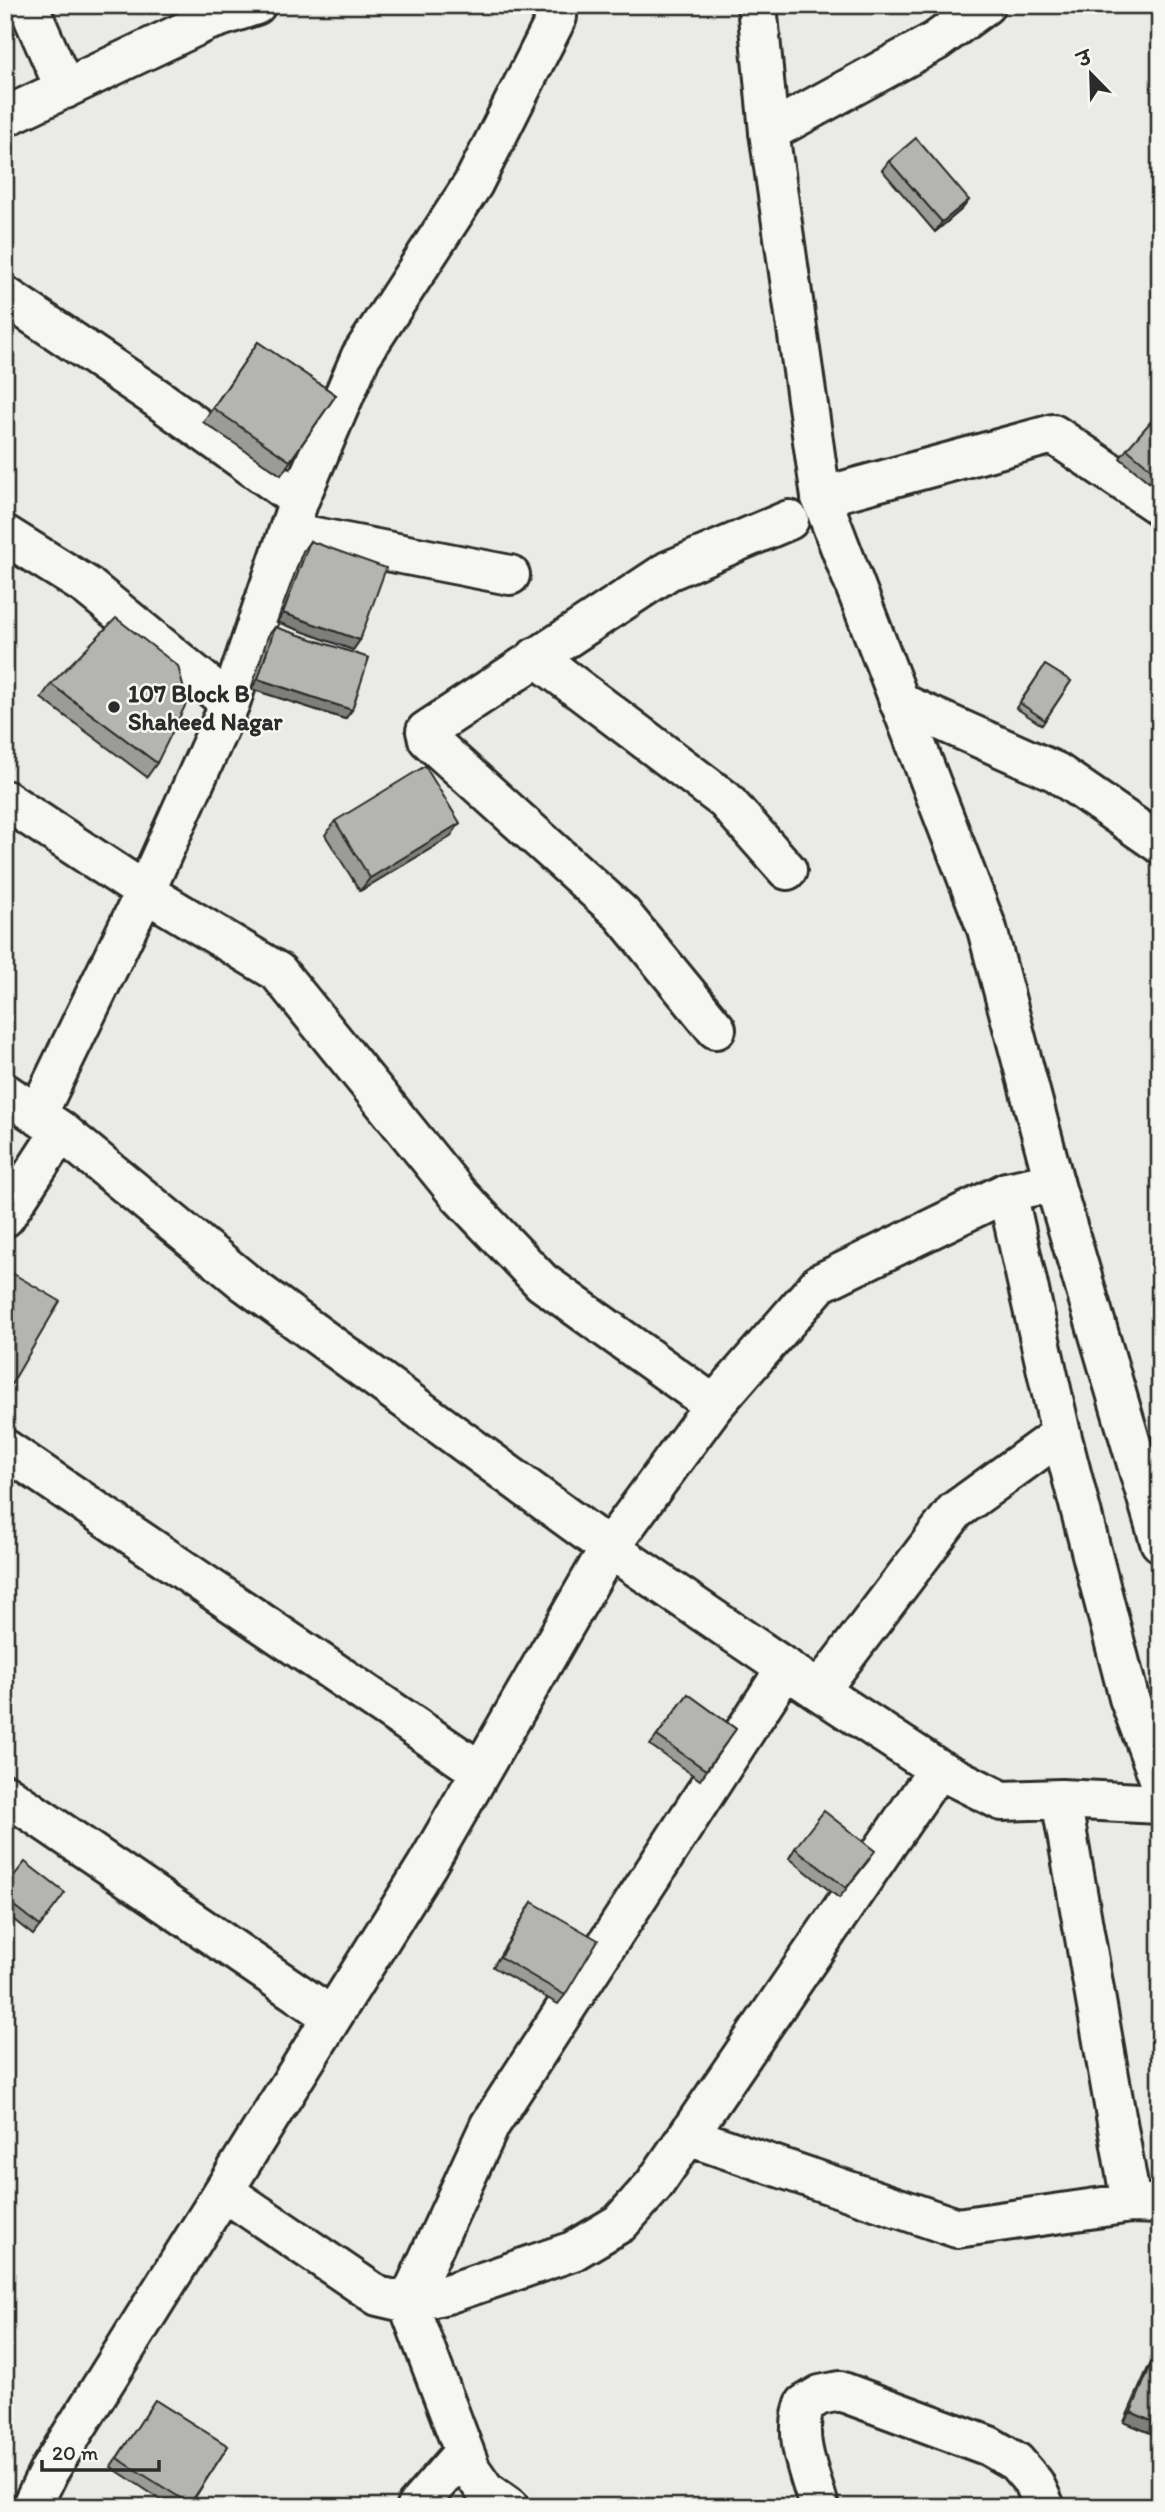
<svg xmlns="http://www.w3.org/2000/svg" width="1165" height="2512" font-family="Itim,'Playpen Sans Deva',sans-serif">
<rect width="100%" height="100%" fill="#eaeae6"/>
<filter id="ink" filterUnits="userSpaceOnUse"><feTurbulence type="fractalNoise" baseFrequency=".0143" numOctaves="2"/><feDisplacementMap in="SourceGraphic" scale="14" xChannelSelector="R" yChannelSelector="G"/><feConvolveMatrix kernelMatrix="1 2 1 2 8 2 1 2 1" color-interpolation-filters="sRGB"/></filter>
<g filter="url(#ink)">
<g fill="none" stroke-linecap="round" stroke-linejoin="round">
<!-- minor casing -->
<g stroke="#2b2b2b" stroke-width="44">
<path id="minor" d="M 28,5 L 65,89
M 5,117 L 205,22 L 256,5
M 769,132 L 936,41 L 985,5
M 5,296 L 154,396 L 299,500
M 821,497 L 1053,434 L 1160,506
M 289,532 L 510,575
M 5,535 L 87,586 L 230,703
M 536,657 L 725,800 L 787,870
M 899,702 L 1056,772 L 1160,844
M 5,800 L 145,892 L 278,972 L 458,1194 L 542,1282 L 714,1405
M 716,1029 L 621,913 L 428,739 L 426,731 L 668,571 L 789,520
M 5,1093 L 61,1131 L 246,1283 L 609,1548 L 819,1691 L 938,1769 L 1002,1801 L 1061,1799 L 1160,1804
M 37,1115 L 145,892 L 230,703 L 299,500 L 361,356 L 473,184 L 557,17 L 557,5
M 5,1217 L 61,1131
M 5,1449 L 480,1771
M 819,1691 L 955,1511 L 1061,1434
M 5,1794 L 331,2016
M 1061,1799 L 1131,2203
M 688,2136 L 957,2228 L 1131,2203 L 1160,2204
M 225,2192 L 378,2296 L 408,2303 L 447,2294 L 573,2251 L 620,2223 L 654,2185 L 938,1769
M 31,2507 L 49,2471 L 427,1865 L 609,1548 L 714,1405 L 820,1283 L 1007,1192 L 1054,1182 L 1160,1542
M 416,2507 L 463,2453
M 509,2507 L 485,2490 L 471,2470 L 408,2303 L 490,2125 L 786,1668
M 819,2507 C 810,2473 793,2439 805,2404 L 820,2395 L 840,2391 L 989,2446 L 1016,2462 L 1034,2483 L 1045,2507"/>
</g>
<!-- tertiary casing -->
<g stroke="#2b2b2b" stroke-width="44">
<path id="tertiary" d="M 757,5 L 769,132 L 821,497 L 987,929 L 1054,1182
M 1007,1192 L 1061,1434 L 1129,1698 L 1160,1781"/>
</g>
<!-- minor -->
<use href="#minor" stroke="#f6f6f2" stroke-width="38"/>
<!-- tertiary -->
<use href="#tertiary" stroke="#f6f6f2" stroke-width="38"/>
</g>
<!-- wall -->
<path fill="#9b9b98" stroke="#2b2b2b" stroke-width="2" d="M 889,161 L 969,200 L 962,209 L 935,232 L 882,170 Z
M 258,342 L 336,395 L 281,475 L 203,422 Z
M 1127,449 L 1160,472 L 1150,483 L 1120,458 Z
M 310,541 L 360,640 L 353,650 L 277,622 L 303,551 Z
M 275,627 L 352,710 L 345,719 L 251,689 L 268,636 Z
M 1045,665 L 1071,681 L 1042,725 L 1016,708 Z
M 51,684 L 157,763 L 147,777 L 41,698 Z
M 335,821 L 450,837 L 360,891 L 325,835 Z
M 688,1694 L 736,1729 L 700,1780 L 650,1745 Z
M 795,1848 L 869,1860 L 839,1898 L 789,1858 Z
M 5,1887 L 58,1902 L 33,1935 L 5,1913 Z
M 532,1902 L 565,1995 L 558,2004 L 493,1967 Z
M 1153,2360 L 1160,2437 L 1124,2422 L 1147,2370 Z
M 155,2400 L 228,2446 L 189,2507 L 172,2507 L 111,2467 Z"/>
<!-- shaded-wall -->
<path fill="#7e7e7c" stroke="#2b2b2b" stroke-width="2" d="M 969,200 L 962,209 L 935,232 L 942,222 Z
M 283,613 L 360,640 L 353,650 L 277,622 Z
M 258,679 L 352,710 L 345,719 L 251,689 Z
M 460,823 L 450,837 L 360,891 L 370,878 Z
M 1131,2412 L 1160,2425 L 1160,2437 L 1124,2422 Z"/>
<!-- building -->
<path fill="#b4b4b1" stroke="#2b2b2b" stroke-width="2" d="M 916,138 L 969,200 L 942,222 L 889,161 Z
M 258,342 L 336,395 L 290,461 L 213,408 Z
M 1160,411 L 1160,470 L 1157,474 L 1127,449 Z
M 310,541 L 386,568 L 360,640 L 283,613 Z
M 116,618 L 178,666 L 187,702 L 157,763 L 51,684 Z
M 275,627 L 369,658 L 352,710 L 258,679 Z
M 1045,665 L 1071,681 L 1045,720 L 1020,703 Z
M 425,766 L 460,823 L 370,878 L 335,821 Z
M 5,1269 L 60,1301 L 5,1395 Z
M 688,1694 L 736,1729 L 706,1770 L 657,1736 Z
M 824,1811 L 875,1851 L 846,1888 L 795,1848 Z
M 25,1862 L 65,1893 L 40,1926 L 5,1899 L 5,1887 Z
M 532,1902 L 598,1940 L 565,1995 L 500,1957 Z
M 1153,2360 L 1160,2363 L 1160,2425 L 1131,2412 Z
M 155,2400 L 228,2446 L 190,2504 L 117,2458 Z"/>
</g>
<!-- markers -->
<circle fill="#2b2b2b" stroke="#f6f6f2" stroke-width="2.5" cx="114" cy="707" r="7"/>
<g text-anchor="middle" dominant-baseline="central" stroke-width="5" stroke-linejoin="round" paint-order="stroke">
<!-- poi labels -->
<g font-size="24" font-weight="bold" fill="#2b2b2b" stroke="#f6f6f2" text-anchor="start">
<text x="128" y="693">107 Block B<tspan x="128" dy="28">Shaheed Nagar</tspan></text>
</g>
</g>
<!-- margin -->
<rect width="1165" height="2512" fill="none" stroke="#f6f6f2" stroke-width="28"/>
<rect x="14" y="14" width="1137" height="2484" fill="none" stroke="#2b2b2b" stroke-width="2.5" filter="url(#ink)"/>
<!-- north arrow -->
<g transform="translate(1091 74) rotate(337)" stroke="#f6f6f2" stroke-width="5" paint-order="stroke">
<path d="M0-5L12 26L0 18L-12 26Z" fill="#2b2b2b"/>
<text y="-10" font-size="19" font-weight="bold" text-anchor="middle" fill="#2b2b2b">उ</text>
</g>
<!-- scale -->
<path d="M42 2460v10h117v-10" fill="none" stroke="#2b2b2b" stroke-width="3.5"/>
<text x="52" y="2460" font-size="21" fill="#2b2b2b" stroke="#f6f6f2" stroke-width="5" paint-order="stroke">20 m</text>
</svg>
